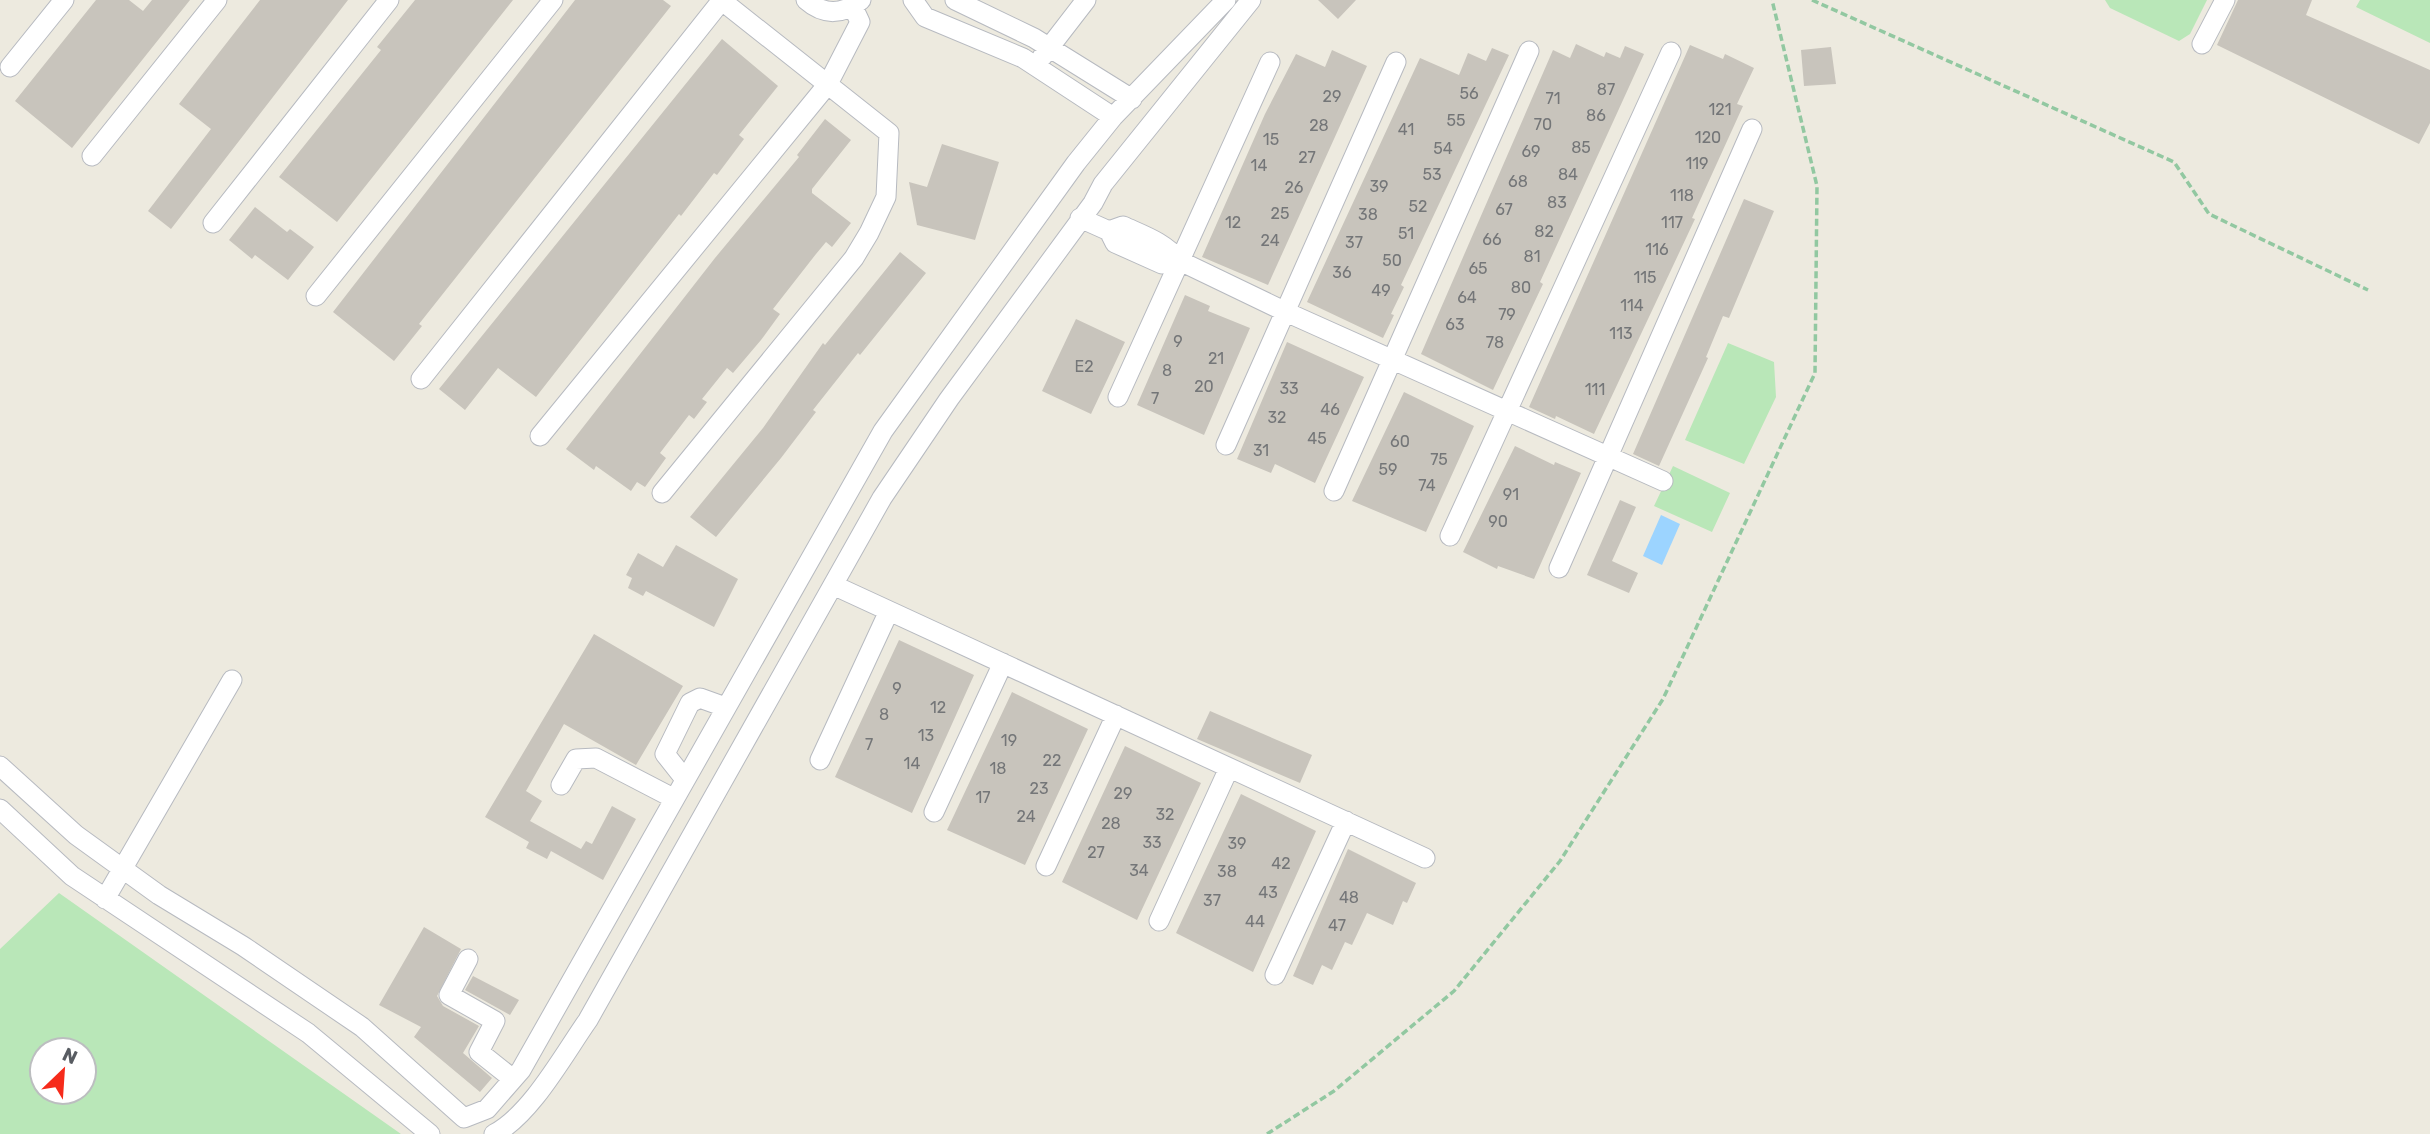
<svg xmlns="http://www.w3.org/2000/svg" width="2430" height="1134" font-family="Rubik,sans-serif">
<rect width="100%" height="100%" fill="#edeadf"/>
<!-- green -->
<path fill="#b9e7b8" fill-rule="evenodd" d="M 2105,0 L 2207,0 L 2190,34 L 2179,41 L 2110,8 Z
M 2360,0 L 2430,0 L 2430,43 L 2356,7 Z
M 1728,343 L 1774,362 L 1776,397 L 1744,464 L 1685,440 Z
M 1673,466 L 1730,493 L 1712,532 L 1654,506 Z
M 59,893 L 401,1134 L 0,1134 L 0,949 ZM 42,1050 L 84,1050 L 84,1092 L 42,1092 Z"/>
<!-- water -->
<path fill="#9cd4ff" d="M 1661,515 L 1680,524 L 1662,565 L 1643,556 Z"/>
<!-- building -->
<path fill="#c8c4bc" d="M 96,0 L 129,0 L 143,11 L 152,0 L 190,0 L 72,148 L 15,101 Z
M 260,0 L 348,0 L 171,229 L 148,211 L 211,129 L 179,104 Z
M 415,0 L 513,0 L 337,222 L 279,177 L 381,50 L 377,47 Z
M 575,0 L 663,0 L 671,6 L 419,324 L 422,326 L 394,361 L 333,312 Z
M 1318,0 L 1356,0 L 1338,19 Z
M 2238,0 L 2312,0 L 2306,15 L 2430,70 L 2430,123 L 2419,144 L 2217,45 Z
M 722,39 L 778,86 L 739,135 L 744,139 L 717,175 L 714,173 L 681,216 L 679,214 L 536,397 L 498,368 L 465,410 L 439,389 Z
M 1576,44 L 1604,57 L 1606,52 L 1620,58 L 1625,46 L 1644,54 L 1540,282 L 1543,284 L 1493,390 L 1421,354 L 1553,50 L 1570,58 Z
M 1690,45 L 1723,59 L 1725,54 L 1754,68 L 1737,104 L 1743,106 L 1692,218 L 1695,219 L 1594,434 L 1556,416 L 1555,419 L 1529,407 Z
M 1831,47 L 1836,84 L 1804,86 L 1801,50 Z
M 1492,48 L 1509,55 L 1401,285 L 1404,287 L 1391,314 L 1394,315 L 1383,338 L 1307,302 L 1420,58 L 1459,75 L 1468,53 L 1486,61 Z
M 1332,50 L 1367,66 L 1268,285 L 1202,257 L 1265,114 L 1296,54 L 1325,67 Z
M 825,119 L 851,140 L 812,189 L 812,193 L 851,223 L 832,247 L 826,242 L 816,254 L 773,309 L 780,314 L 761,340 L 733,373 L 727,368 L 702,399 L 707,402 L 694,419 L 689,415 L 660,453 L 666,458 L 645,487 L 637,482 L 631,491 L 596,466 L 594,470 L 566,449 L 715,258 L 799,157 L 797,155 Z
M 942,144 L 999,162 L 975,240 L 917,225 L 909,182 L 927,187 Z
M 1744,199 L 1774,211 L 1729,318 L 1723,316 L 1706,357 L 1708,358 L 1659,466 L 1633,454 Z
M 255,207 L 287,232 L 290,229 L 314,247 L 288,280 L 255,255 L 252,259 L 229,240 Z
M 900,252 L 926,273 L 860,355 L 858,353 L 813,410 L 816,412 L 781,458 L 716,537 L 690,517 L 763,428 L 823,343 L 825,345 Z
M 1185,295 L 1210,306 L 1208,311 L 1250,328 L 1204,435 L 1137,405 Z
M 1076,319 L 1125,342 L 1091,414 L 1042,391 Z
M 1287,342 L 1364,377 L 1315,483 L 1275,464 L 1271,473 L 1237,459 Z
M 1404,392 L 1474,426 L 1426,532 L 1352,501 Z
M 1515,446 L 1554,465 L 1555,462 L 1581,473 L 1534,579 L 1498,566 L 1497,569 L 1463,552 Z
M 1620,500 L 1636,507 L 1612,561 L 1638,573 L 1629,593 L 1587,575 Z
M 676,545 L 738,579 L 714,627 L 646,591 L 643,596 L 628,588 L 632,578 L 626,575 L 638,553 L 663,567 Z
M 594,634 L 683,686 L 636,765 L 564,724 L 526,791 L 542,801 L 530,821 L 581,849 L 586,841 L 592,844 L 612,806 L 636,819 L 603,880 L 551,851 L 547,859 L 526,848 L 529,842 L 485,817 Z
M 899,640 L 974,675 L 912,813 L 835,777 Z
M 1012,692 L 1088,729 L 1025,865 L 947,830 Z
M 1210,711 L 1312,755 L 1300,783 L 1197,739 Z
M 1125,746 L 1201,783 L 1137,920 L 1062,882 Z
M 1241,794 L 1316,831 L 1253,972 L 1176,933 Z
M 1348,849 L 1416,883 L 1407,903 L 1403,901 L 1393,925 L 1367,913 L 1352,945 L 1345,942 L 1332,970 L 1322,965 L 1313,985 L 1293,976 Z
M 424,927 L 461,949 L 437,996 L 443,1006 L 479,1026 L 463,1053 L 492,1078 L 480,1092 L 414,1037 L 421,1027 L 379,1005 Z
M 473,976 L 519,1000 L 510,1015 L 465,990 Z"/>
<g fill="none" stroke-linecap="round" stroke-linejoin="round">
<!-- minor casing -->
<g stroke="#b7bac0" stroke-width="21">
<path id="minor" d="M 806,0 C 824,16 843,15 861,0
M 913,0 L 925,17 L 1023,58 L 1113,117
M 955,0 L 1034,38 L 1132,99
M 2202,44 L 2225,0
M 1042,57 L 1086,0
M 10,67 L 64,0
M 92,156 L 217,0
M 1080,218 L 1109,231 L 1123,226 C 1145,236 1164,242 1180,261 L 1286,312 L 1663,481
M 213,223 L 389,0
M 1109,231 L 1115,243 L 1162,264 L 1180,261
M 316,296 L 553,0
M 421,379 L 722,0
M 1118,397 L 1270,62
M 540,436 L 828,84 L 860,22 L 853,7
M 1226,445 L 1396,62
M 1334,491 L 1529,51
M 662,493 L 854,258 L 869,233 L 886,197 L 889,133 L 721,0
M 1450,536 L 1671,52
M 1559,568 L 1752,129
M 833,585 L 1425,858
M 820,760 L 889,611
M 0,766 L 76,835 L 159,895 L 243,946 L 362,1027 L 464,1118 L 487,1109 L 521,1070 L 883,431 L 1076,163 L 1113,117 L 1226,0
M 684,778 L 665,754 L 690,703 L 700,698 L 725,707
M 561,785 L 576,759 L 596,758 L 673,798
M 0,809 L 72,876 L 308,1033 L 430,1134
M 934,812 L 1003,663
M 1046,866 L 1116,715
M 105,899 L 232,680
M 1159,921 L 1229,768
M 468,959 L 449,995 L 495,1021 L 479,1052 L 513,1079
M 1275,975 L 1346,821
M 494,1134 C 531,1115 564,1054 588,1020 L 882,498 L 949,399 L 1093,203 L 1103,184 L 1251,0"/>
</g>
<!-- path -->
<path stroke="#92c8a1" stroke-width="3.5" stroke-dasharray="7 3.5" stroke-linecap="butt" d="M 1812,0 L 2174,162 L 2209,214 L 2368,290
M 1267,1134 L 1334,1091 L 1454,991 L 1560,861 L 1663,699 L 1815,373 L 1817,186 L 1772,0"/>
<!-- minor -->
<use href="#minor" stroke="#fff" stroke-width="19"/>
</g>
<g text-anchor="middle" dominant-baseline="central" stroke-width="7" stroke-linejoin="round" paint-order="stroke">
<!-- number labels -->
<g font-size="16" fill="#747678">
<text x="1606" y="89">87</text>
<text x="1469" y="93">56</text>
<text x="1332" y="96">29</text>
<text x="1553" y="98">71</text>
<text x="1720" y="109">121</text>
<text x="1596" y="115">86</text>
<text x="1456" y="120">55</text>
<text x="1543" y="124">70</text>
<text x="1319" y="125">28</text>
<text x="1406" y="129">41</text>
<text x="1708" y="137">120</text>
<text x="1271" y="139">15</text>
<text x="1581" y="147">85</text>
<text x="1443" y="148">54</text>
<text x="1531" y="151">69</text>
<text x="1307" y="157">27</text>
<text x="1697" y="163">119</text>
<text x="1259" y="165">14</text>
<text x="1432" y="174">53</text>
<text x="1568" y="174">84</text>
<text x="1518" y="181">68</text>
<text x="1379" y="186">39</text>
<text x="1294" y="187">26</text>
<text x="1682" y="195">118</text>
<text x="1557" y="202">83</text>
<text x="1418" y="206">52</text>
<text x="1504" y="209">67</text>
<text x="1280" y="213">25</text>
<text x="1368" y="214">38</text>
<text x="1233" y="222">12</text>
<text x="1672" y="222">117</text>
<text x="1544" y="231">82</text>
<text x="1406" y="233">51</text>
<text x="1492" y="239">66</text>
<text x="1270" y="240">24</text>
<text x="1354" y="242">37</text>
<text x="1657" y="249">116</text>
<text x="1532" y="256">81</text>
<text x="1392" y="260">50</text>
<text x="1478" y="268">65</text>
<text x="1342" y="272">36</text>
<text x="1645" y="277">115</text>
<text x="1521" y="287">80</text>
<text x="1381" y="290">49</text>
<text x="1467" y="297">64</text>
<text x="1632" y="305">114</text>
<text x="1507" y="314">79</text>
<text x="1455" y="324">63</text>
<text x="1621" y="333">113</text>
<text x="1178" y="341">9</text>
<text x="1495" y="342">78</text>
<text x="1216" y="358">21</text>
<text x="1084" y="366">E2</text>
<text x="1167" y="370">8</text>
<text x="1204" y="386">20</text>
<text x="1289" y="388">33</text>
<text x="1595" y="389">111</text>
<text x="1155" y="398">7</text>
<text x="1330" y="409">46</text>
<text x="1277" y="417">32</text>
<text x="1317" y="438">45</text>
<text x="1400" y="441">60</text>
<text x="1261" y="450">31</text>
<text x="1439" y="459">75</text>
<text x="1388" y="469">59</text>
<text x="1427" y="485">74</text>
<text x="1511" y="494">91</text>
<text x="1498" y="521">90</text>
<text x="897" y="688">9</text>
<text x="938" y="707">12</text>
<text x="884" y="714">8</text>
<text x="926" y="735">13</text>
<text x="1009" y="740">19</text>
<text x="869" y="744">7</text>
<text x="1052" y="760">22</text>
<text x="912" y="763">14</text>
<text x="998" y="768">18</text>
<text x="1039" y="788">23</text>
<text x="1123" y="793">29</text>
<text x="983" y="797">17</text>
<text x="1165" y="814">32</text>
<text x="1026" y="816">24</text>
<text x="1111" y="823">28</text>
<text x="1152" y="842">33</text>
<text x="1237" y="843">39</text>
<text x="1096" y="852">27</text>
<text x="1281" y="863">42</text>
<text x="1139" y="870">34</text>
<text x="1227" y="871">38</text>
<text x="1268" y="892">43</text>
<text x="1349" y="897">48</text>
<text x="1212" y="900">37</text>
<text x="1255" y="921">44</text>
<text x="1337" y="925">47</text>
</g>
</g>
<!-- north arrow -->
<g transform="translate(63 1071) rotate(25)"><circle r="33" fill="#ffffff" stroke="#bcbec0" stroke-width="2"/>
<path d="M0-5L12 26L0 18L-12 26Z" fill="#f62b1b"/>
<text y="-10" font-size="19" font-weight="bold" text-anchor="middle" fill="#585c62">N</text>
</g>
</svg>
